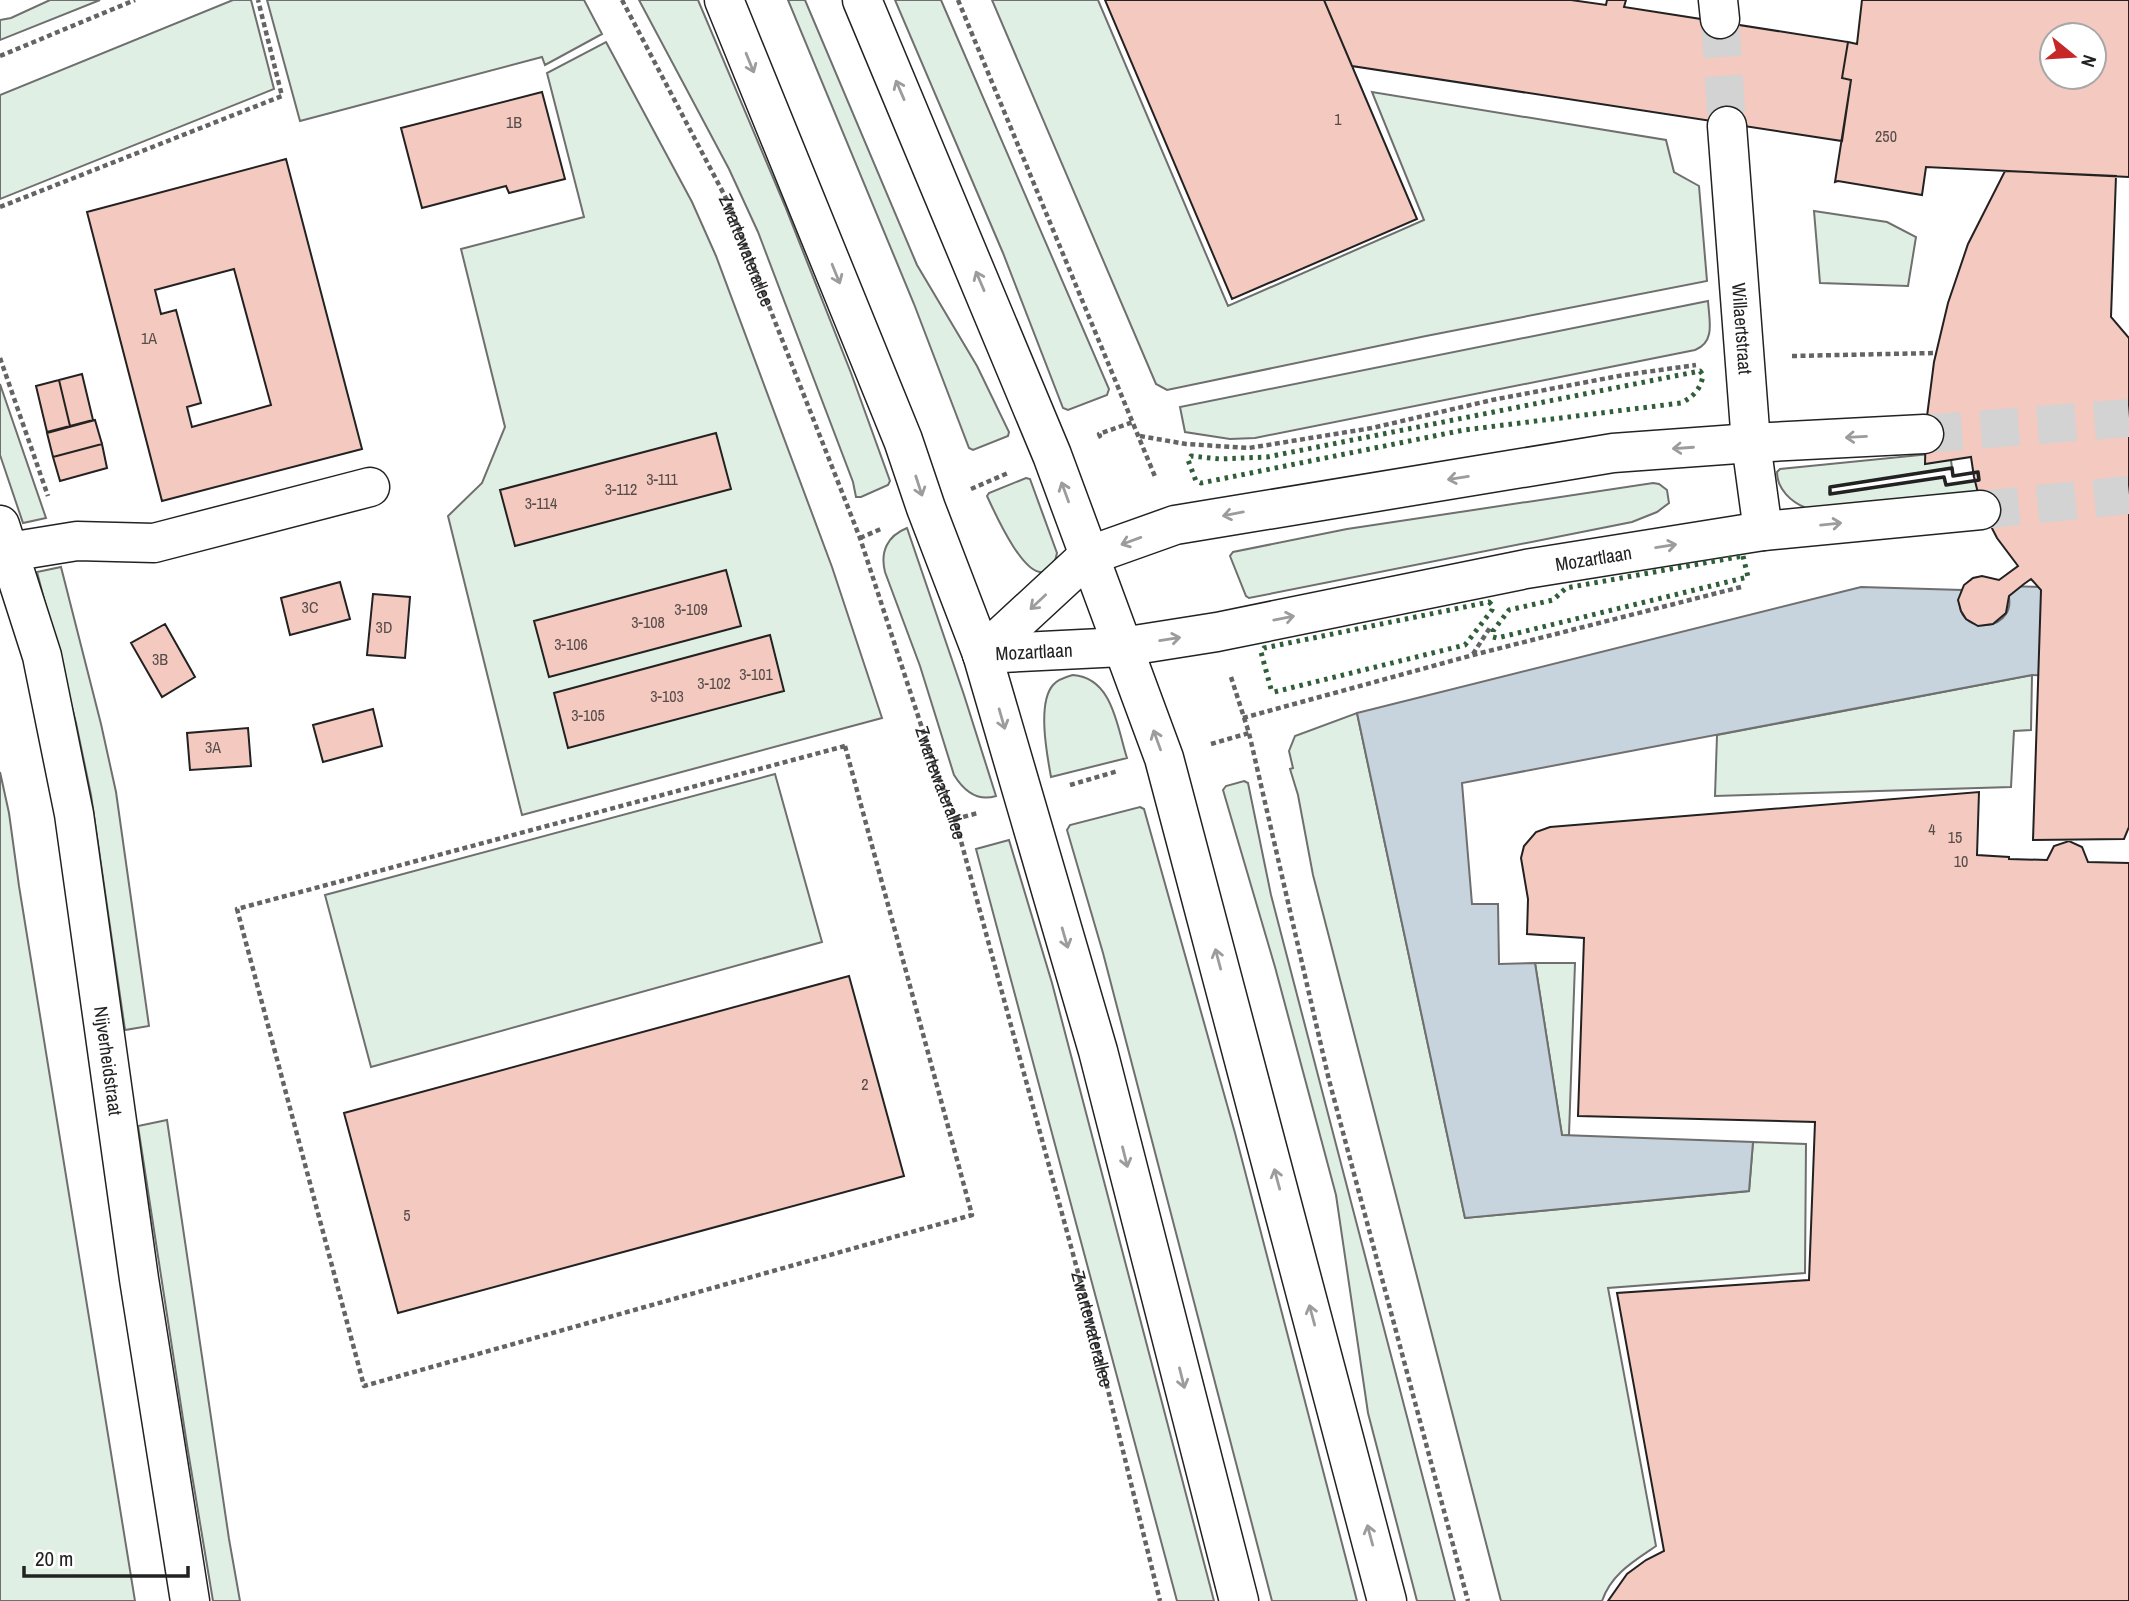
<svg xmlns="http://www.w3.org/2000/svg" width="2129" height="1601" font-family="'Archivo Narrow',sans-serif">
<rect width="100%" height="100%" fill="#fff"/>
<!-- green -->
<path fill="#e0efe3" stroke="#6f6f6f" stroke-width="2" d="M 50,0 L 100,0 L 0,40 L 0,20 L 11,18 Z
M 233,0 L 251,0 L 274,89 L 0,199 L 0,95 Z
M 267,0 L 584,0 L 602,34 L 545,65 L 542,57 L 300,121 Z
M 639,0 L 698,0 L 785,206 L 851,373 L 890,481 L 888,485 L 861,497 L 856,497 L 853,482 L 758,232 L 729,169 Z
M 788,0 L 805,0 L 917,265 L 977,366 L 1009,432 L 1008,436 L 973,450 L 969,448 L 914,304 Z
M 895,0 L 941,0 L 1109,389 L 1107,395 L 1068,410 L 1063,408 L 1003,253 Z
M 992,0 L 1098,0 L 1228,306 L 1424,220 L 1372,92 L 1666,140 L 1674,172 L 1699,186 L 1707,281 L 1426,336 L 1167,390 L 1156,384 Z
M 606,42 L 692,202 L 716,256 L 832,567 L 882,718 L 522,815 L 448,516 L 482,483 L 505,427 L 461,249 L 584,217 L 547,73 Z
M 1814,211 L 1887,222 L 1916,237 L 1908,286 L 1820,283 Z
M 1708,301 C 1709,319 1716,342 1695,350 L 1255,438 L 1230,439 L 1185,432 L 1180,407 Z
M 0,384 L 46,518 L 23,523 L 0,455 Z
M 1950,452 L 1952,468 L 1830,487 L 1830,494 L 1944,477 L 1946,485 L 1979,480 L 1989,496 L 1806,508 C 1791,502 1777,489 1777,472 L 1780,469 Z
M 1026,478 L 1030,479 L 1057,553 C 1056,560 1052,568 1046,571 C 1025,582 994,511 987,496 L 989,493 Z
M 1653,483 L 1659,484 L 1667,490 L 1669,503 L 1657,512 L 1632,522 L 1249,598 L 1246,596 L 1230,556 L 1233,552 L 1347,529 Z
M 907,528 L 964,695 L 996,796 C 977,802 964,791 954,775 L 920,666 L 885,572 C 880,552 887,536 907,528 Z
M 61,567 L 101,724 L 116,792 L 149,1026 L 125,1030 L 91,795 L 76,723 L 37,572 Z
M 1073,675 C 1113,678 1117,727 1127,758 L 1051,777 C 1047,755 1037,703 1053,685 C 1058,679 1066,677 1073,675 Z
M 2032,675 L 2031,730 L 2014,731 L 2011,787 L 1715,796 L 1717,735 Z
M 1357,713 L 1465,1218 L 1749,1191 L 1753,1142 L 1806,1144 L 1805,1273 L 1608,1288 L 1656,1546 C 1634,1561 1611,1574 1602,1601 L 1501,1601 L 1313,875 L 1298,795 L 1290,769 L 1293,768 L 1289,751 L 1295,736 Z
M 0,772 L 9,813 L 19,886 L 135,1601 L 0,1601 Z
M 775,774 L 822,942 L 371,1067 L 325,895 Z
M 1244,781 L 1248,783 L 1271,895 L 1455,1601 L 1417,1601 L 1368,1413 L 1336,1195 L 1275,967 L 1223,790 L 1226,786 Z
M 1140,807 L 1144,809 L 1235,1133 L 1357,1601 L 1272,1601 L 1103,953 L 1067,830 L 1070,825 Z
M 1009,840 L 1052,983 L 1214,1601 L 1177,1601 L 976,849 Z
M 1535,963 L 1575,963 L 1569,1135 L 1562,1136 Z
M 167,1120 L 229,1539 L 240,1601 L 213,1601 L 187,1445 L 138,1126 Z"/>
<!-- water -->
<path fill="#c7d3dd" stroke="#6f6f6f" stroke-width="2" d="M 2005,586 L 2046,587 L 2129,680 L 2032,675 L 1462,783 L 1472,904 L 1498,904 L 1499,964 L 1535,963 L 1562,1135 L 1753,1142 L 1749,1191 L 1465,1218 L 1357,713 L 1861,587 L 1962,590 C 1945,641 2029,634 2005,586 Z"/>
<!-- building -->
<path fill="#f3c9c0" stroke="#222" stroke-width="2" fill-rule="evenodd" d="M 1105,0 L 1324,0 L 1417,219 L 1232,299 Z
M 1324,0 L 1571,0 L 1606,5 L 1607,0 L 1626,0 L 1624,7 L 1848,42 L 1842,78 L 1851,80 L 1842,141 L 1352,66 Z
M 1862,0 L 2129,0 L 2129,177 L 1926,167 L 1922,195 L 1838,181 L 1835,182 L 1851,80 L 1842,78 L 1848,42 L 1857,44 ZM 2052,35 L 2094,35 L 2094,77 L 2052,77 Z
M 542,92 L 565,179 L 509,193 L 506,186 L 422,208 L 401,128 Z
M 286,159 L 362,449 L 162,501 L 87,212 ZM 234,269 L 271,405 L 192,427 L 187,407 L 201,403 L 176,310 L 161,314 L 155,290 Z
M 2005,171 L 2116,176 L 2111,317 L 2129,338 L 2129,827 L 2124,839 L 2033,840 L 2041,590 L 2031,579 L 2024,584 L 2009,596 L 2006,613 L 1993,624 L 1978,626 L 1966,619 L 1961,611 L 1958,600 L 1964,585 L 1973,578 L 1982,576 L 1999,580 L 2018,566 L 1997,538 L 1982,509 L 1974,477 L 1971,457 L 1925,464 L 1926,424 L 1934,362 L 1948,303 L 1968,244 Z
M 82,374 L 93,420 L 70,426 L 59,380 Z
M 59,380 L 70,426 L 47,432 L 36,386 Z
M 95,420 L 102,444 L 53,457 L 47,433 Z
M 716,433 L 731,489 L 515,546 L 500,490 Z
M 102,444 L 107,468 L 60,481 L 53,457 Z
M 726,570 L 741,626 L 549,677 L 534,621 Z
M 340,582 L 350,619 L 290,635 L 281,598 Z
M 373,594 L 410,597 L 405,658 L 367,655 Z
M 165,624 L 195,677 L 162,697 L 131,643 Z
M 770,635 L 784,691 L 568,748 L 554,693 Z
M 373,709 L 382,746 L 323,762 L 313,725 Z
M 248,728 L 251,766 L 190,770 L 187,733 Z
M 1979,792 L 1977,855 L 2009,857 L 2009,859 L 2047,860 L 2054,846 L 2069,841 L 2082,847 L 2088,862 L 2129,863 L 2129,1601 L 1608,1601 L 1627,1574 L 1646,1560 L 1664,1551 L 1617,1293 L 1809,1280 L 1815,1122 L 1578,1116 L 1584,938 L 1527,934 L 1528,899 L 1521,858 L 1524,846 L 1536,832 L 1550,827 Z
M 849,976 L 904,1176 L 398,1313 L 344,1113 Z"/>
<g fill="none" stroke-linecap="round" stroke-linejoin="round">
<!-- minor-tunnel -->
<path stroke="#d3d3d3" stroke-width="38" stroke-dasharray="38 19" stroke-linecap="butt" d="M 1720,19 L 1727,126
M 1924,434 L 2129,418
M 1981,510 L 2129,495"/>
<!-- minor casing -->
<g stroke="#222" stroke-width="41">
<g id="minor">
<path d="M 1718,0 L 1720,19"/>
<path id="s2" d="M 1727,126 L 1751,443 L 1763,531"/>
<path id="s3" d="M 0,525 L 42,656 L 74,814 L 139,1279 L 190,1601"/>
<path d="M 9,552 L 77,541 L 154,543 L 370,487"/>
<path id="s4" d="M 982,654 L 1122,647 L 1217,632 L 1526,569 L 1763,531 L 1981,510"/>
<path d="M 982,654 L 1088,556 L 1175,525 L 1613,453 L 1751,443 L 1924,434"/>
</g>
</g>
<!-- major casing -->
<g stroke="#222" stroke-width="41">
<path id="major" d="M 724,0 L 903,440 L 926,508 L 982,654 L 1098,1051 L 1239,1601
M 862,0 L 1052,455 L 1164,758 L 1387,1601"/>
</g>
<!-- path -->
<g stroke="#646464" stroke-width="4.5" stroke-dasharray="5 3.5" stroke-linecap="butt">
<path id="s1" d="M 622,0 L 728,202 L 860,538 L 936,771 L 955,819 L 1089,1313 L 1160,1601"/>
<path d="M 958,0 L 1156,479"/>
<path d="M 0,56 L 135,0"/>
<path d="M 0,207 L 282,96 L 258,0"/>
<path d="M 1792,356 L 1935,353"/>
<path d="M 0,358 L 48,496"/>
<path d="M 1140,436 L 1186,444 L 1249,448 L 1372,428 L 1492,400 L 1624,375 L 1696,365"/>
<path d="M 1098,437 L 1100,436 L 1099,434 L 1133,422"/>
<path d="M 971,489 L 1008,473"/>
<path d="M 860,538 L 883,528"/>
<path d="M 1473,654 L 1491,626"/>
<path d="M 1231,677 L 1249,733 L 1329,1080 L 1468,1601"/>
<path d="M 1243,718 L 1473,655 L 1741,587"/>
<path d="M 1211,744 L 1249,733"/>
<path d="M 845,746 L 972,1215 L 364,1386 L 237,909 Z"/>
<path d="M 1070,785 L 1118,771"/>
<path d="M 955,819 L 978,813"/>
</g>
<!-- minor -->
<use href="#minor" stroke="#fff" stroke-width="38"/>
<!-- major -->
<use href="#major" stroke="#fff" stroke-width="38"/>
<!-- hedge -->
<path stroke="#2f5e38" stroke-width="5" stroke-dasharray="3.5 5" stroke-linecap="butt" d="M 1700,371 L 1703,375 C 1701,389 1693,397 1681,403 L 1464,430 L 1201,483 L 1196,481 L 1188,460 L 1191,456 L 1220,459 L 1267,457 Z
M 1743,556 L 1748,577 L 1497,638 L 1493,637 L 1493,631 L 1509,610 L 1553,600 L 1566,588 Z
M 1489,602 L 1493,606 L 1492,610 L 1465,645 L 1274,692 L 1271,689 L 1261,652 L 1264,648 Z"/>
<!-- wall -->
<path stroke="#222" stroke-width="3.5" d="M 1952,468 L 1953,476 L 1978,472 L 1979,480 L 1946,485 L 1944,477 L 1830,494 L 1830,487 Z"/>
</g>
<!-- one-way arrows -->
<defs><path id="oneway-shaft" d="M-6 0H5M1.5-3L5.5 0L1.5 3" fill="none" stroke-width="1.6" stroke-linecap="round" stroke-linejoin="round" transform="scale(1.75)"/></defs>
<g stroke="#9c9c9c">
<use href="#oneway-shaft" transform="translate(750 63) rotate(68)"/>
<use href="#oneway-shaft" transform="translate(900 90) rotate(-113)"/>
<use href="#oneway-shaft" transform="translate(836 274) rotate(68)"/>
<use href="#oneway-shaft" transform="translate(980 281) rotate(-113)"/>
<use href="#oneway-shaft" transform="translate(1856 437) rotate(177)"/>
<use href="#oneway-shaft" transform="translate(1683 448) rotate(176)"/>
<use href="#oneway-shaft" transform="translate(1458 478) rotate(171)"/>
<use href="#oneway-shaft" transform="translate(919 486) rotate(72)"/>
<use href="#oneway-shaft" transform="translate(1065 492) rotate(-110)"/>
<use href="#oneway-shaft" transform="translate(1233 514) rotate(169)"/>
<use href="#oneway-shaft" transform="translate(1831 524) rotate(-6)"/>
<use href="#oneway-shaft" transform="translate(1131 541) rotate(160)"/>
<use href="#oneway-shaft" transform="translate(1666 546) rotate(-9)"/>
<use href="#oneway-shaft" transform="translate(1038 602) rotate(137)"/>
<use href="#oneway-shaft" transform="translate(1284 618) rotate(-11)"/>
<use href="#oneway-shaft" transform="translate(1170 639) rotate(-9)"/>
<use href="#oneway-shaft" transform="translate(1002 719) rotate(74)"/>
<use href="#oneway-shaft" transform="translate(1157 740) rotate(-110)"/>
<use href="#oneway-shaft" transform="translate(1065 938) rotate(74)"/>
<use href="#oneway-shaft" transform="translate(1218 959) rotate(-105)"/>
<use href="#oneway-shaft" transform="translate(1125 1157) rotate(76)"/>
<use href="#oneway-shaft" transform="translate(1277 1179) rotate(-105)"/>
<use href="#oneway-shaft" transform="translate(1312 1315) rotate(-105)"/>
<use href="#oneway-shaft" transform="translate(1182 1378) rotate(76)"/>
<use href="#oneway-shaft" transform="translate(1370 1535) rotate(-105)"/>
</g>
<g text-anchor="middle" dominant-baseline="central" stroke-width="5" stroke-linejoin="round" paint-order="stroke">
<!-- number labels -->
<g font-size="16" fill="#564c4a">
<text x="1338" y="119">1</text>
<text x="514" y="122">1B</text>
<text x="1886" y="136">250</text>
<text x="149" y="338">1A</text>
<text x="662" y="479">3-111</text>
<text x="621" y="489">3-112</text>
<text x="541" y="503">3-114</text>
<text x="310" y="607">3C</text>
<text x="691" y="609">3-109</text>
<text x="648" y="622">3-108</text>
<text x="384" y="627">3D</text>
<text x="571" y="644">3-106</text>
<text x="160" y="659">3B</text>
<text x="756" y="674">3-101</text>
<text x="714" y="683">3-102</text>
<text x="667" y="696">3-103</text>
<text x="588" y="715">3-105</text>
<text x="213" y="747">3A</text>
<text x="1932" y="829">4</text>
<text x="1955" y="837">15</text>
<text x="1961" y="861">10</text>
<text x="865" y="1084">2</text>
<text x="407" y="1215">5</text>
</g>
<!-- street labels -->
<g font-size="19" fill="#222" stroke="#fff">
<text stroke="none"><textPath href="#s1" startOffset="280">Zwartewaterallee</textPath></text>
<text stroke="none"><textPath href="#s2" startOffset="203">Willaertstraat</textPath></text>
<text stroke="none"><textPath href="#s4" startOffset="620">Mozartlaan</textPath></text>
<text stroke="none"><textPath href="#s4" startOffset="52">Mozartlaan</textPath></text>
<text stroke="none"><textPath href="#s1" startOffset="847">Zwartewaterallee</textPath></text>
<text stroke="none"><textPath href="#s3" startOffset="548">Nijverheidstraat</textPath></text>
<text stroke="none"><textPath href="#s1" startOffset="1414">Zwartewaterallee</textPath></text>
</g>
</g>
<!-- north arrow -->
<g transform="translate(2073 56) rotate(108)"><circle r="33" fill="#ffffff" stroke="#a7a7a7" stroke-width="2"/>
<path d="M0-5L12 26L0 18L-12 26Z" fill="#c62828"/>
<text y="-10" font-size="19" font-weight="bold" text-anchor="middle" fill="#222222">N</text>
</g>
<!-- scale -->
<path d="M24 1566v10h164v-10" fill="none" stroke="#222222" stroke-width="3.5"/>
<text x="35" y="1566" font-size="21" fill="#222222" stroke="#ffffff" stroke-width="5" paint-order="stroke">20 m</text>
</svg>
